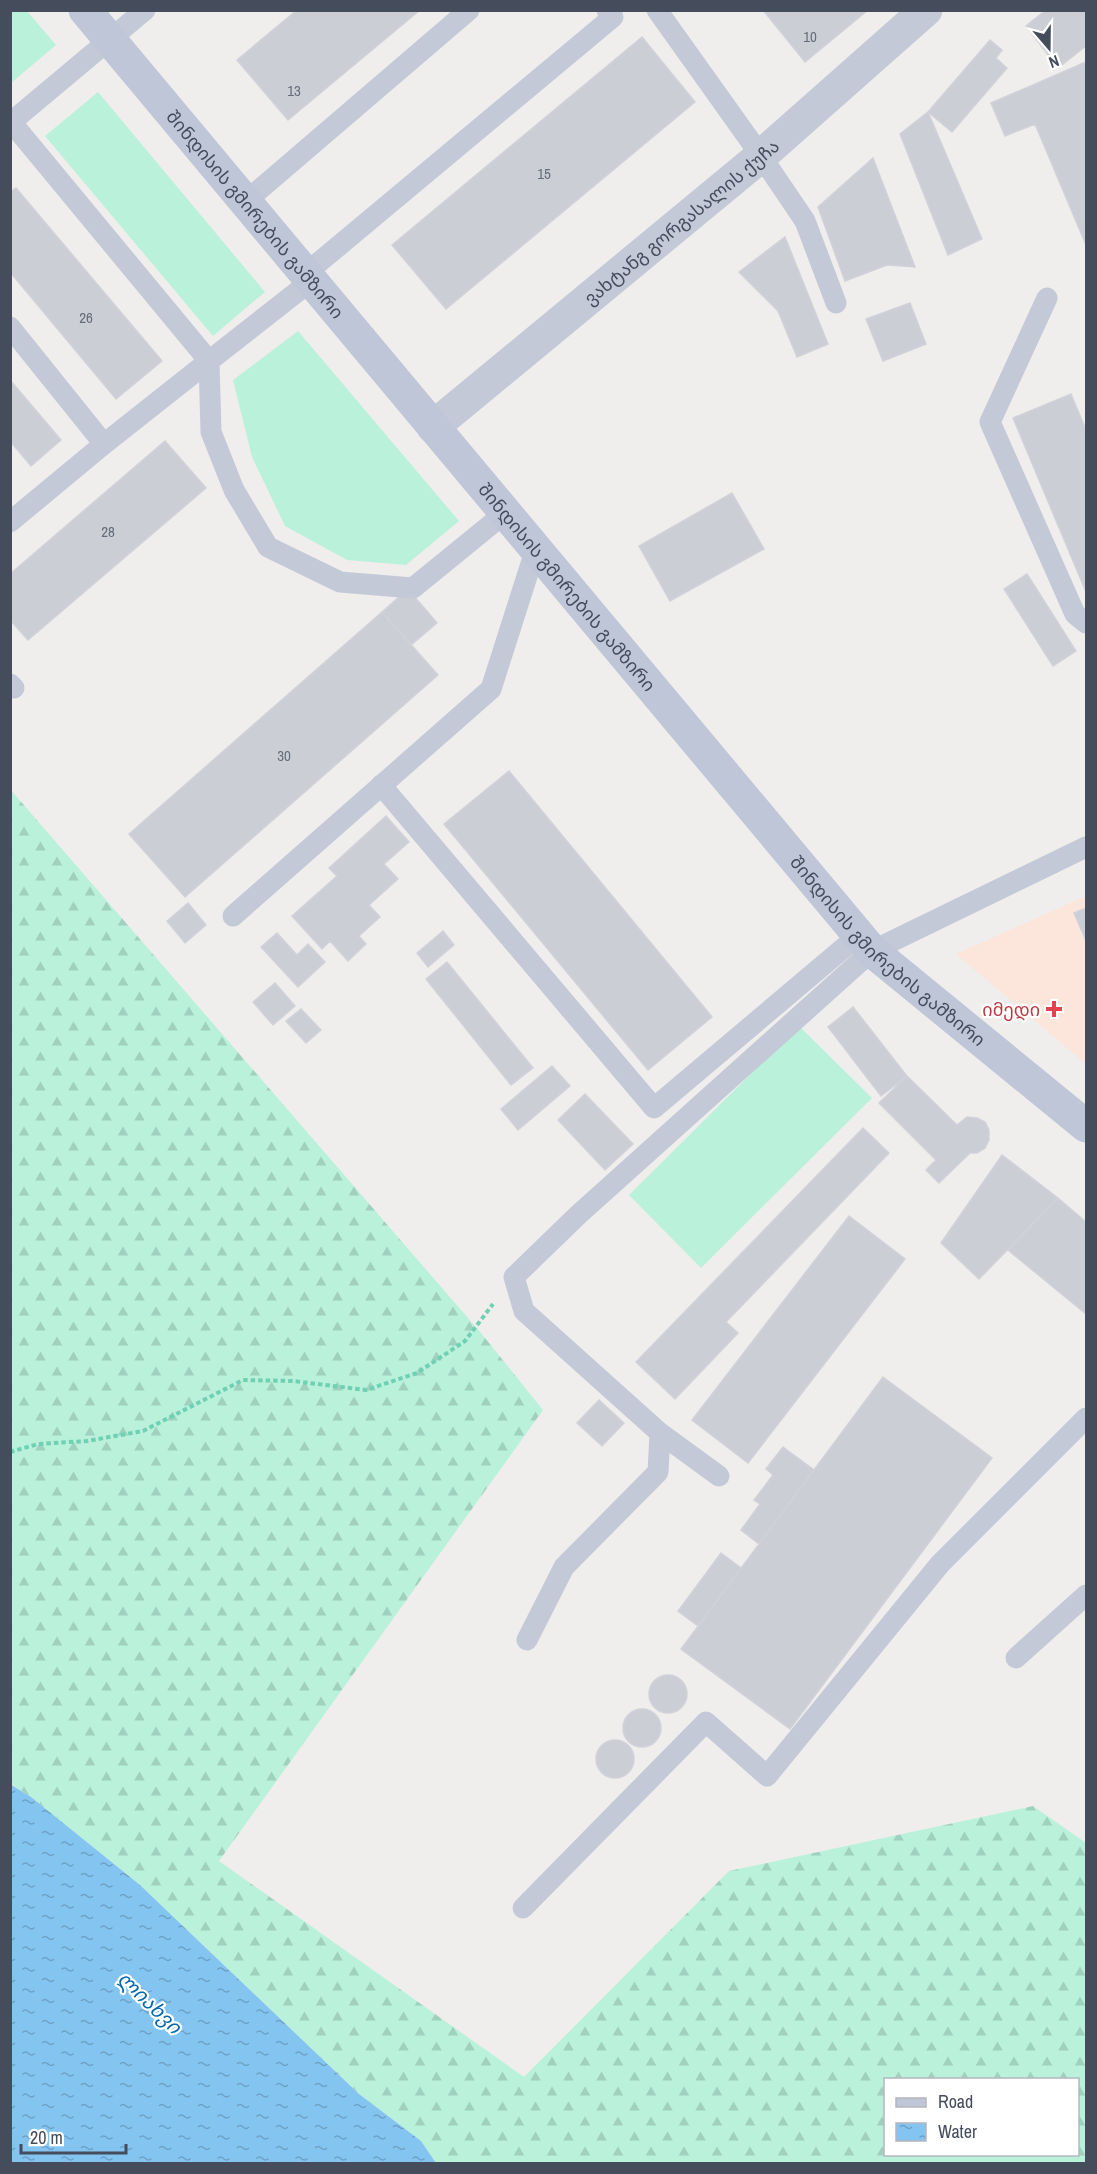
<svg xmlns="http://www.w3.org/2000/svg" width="1097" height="2174" font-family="'Archivo Narrow','Noto Sans Georgian',sans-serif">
<defs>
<pattern id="forest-firs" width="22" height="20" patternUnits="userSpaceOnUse" patternTransform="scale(1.5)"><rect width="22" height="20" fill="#b9f1da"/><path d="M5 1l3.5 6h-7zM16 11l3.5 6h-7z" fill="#a0d0be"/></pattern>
<pattern id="water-ripples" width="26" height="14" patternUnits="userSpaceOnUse" patternTransform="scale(1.5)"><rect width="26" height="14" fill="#83c4f0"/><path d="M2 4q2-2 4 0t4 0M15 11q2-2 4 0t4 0" fill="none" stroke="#6da1c6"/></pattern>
</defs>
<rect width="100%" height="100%" fill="#f0eeed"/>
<!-- medical -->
<path fill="#fce5db" d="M 1086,896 L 1086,1064 L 956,954 Z"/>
<!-- grass -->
<path fill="#b9f1da" d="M 11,10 L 27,11 L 56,45 L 11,83 Z
M 98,92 L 265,292 L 213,336 L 45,136 Z
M 298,331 L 459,521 L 406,565 L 347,560 L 285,526 L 252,457 L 233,380 Z
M 799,1026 L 872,1098 L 701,1268 L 629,1195 Z"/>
<!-- forest -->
<path fill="url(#forest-firs)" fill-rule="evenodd" d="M 10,789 L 481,1333 L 543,1410 L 219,1861 L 524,2077 L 729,1871 L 1033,1806 L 1086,1843 L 1086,2163 L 436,2163 L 421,2141 L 359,2094 L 140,1885 L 31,1797 L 11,1784 ZM 886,2080 L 1078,2080 L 1078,2154 L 886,2154 Z"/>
<!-- water -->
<path fill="url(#water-ripples)" d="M 10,1784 L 31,1797 L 140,1885 L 359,2094 L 421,2141 L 436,2163 L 11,2163 Z"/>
<!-- building -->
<path fill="#ccced6" stroke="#d1d2d9" stroke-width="1.5" d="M 297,10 L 420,10 L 288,120 L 237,60 Z
M 763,10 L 868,10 L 805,62 Z
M 1046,10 L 1086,10 L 1086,46 L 1058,68 L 1026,26 Z
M 642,37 L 695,102 L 446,309 L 392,245 Z
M 990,40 L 1002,50 L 996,58 L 1007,68 L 952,132 L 928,112 Z
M 1086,62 L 1086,245 L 1035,124 L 1005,136 L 991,103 Z
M 928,112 L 982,239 L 948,255 L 900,134 Z
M 873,158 L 915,267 L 887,265 L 845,281 L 818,207 Z
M 16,188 L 162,361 L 116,399 L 10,272 L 10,192 Z
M 785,237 L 828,344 L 797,357 L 778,311 L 739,272 Z
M 910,303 L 926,344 L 883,361 L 866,319 Z
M 10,380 L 61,440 L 31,466 L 10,441 Z
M 1071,394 L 1086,430 L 1086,592 L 1013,418 Z
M 165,441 L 206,488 L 28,640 L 10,620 L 10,574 Z
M 732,493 L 764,549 L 670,601 L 639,546 Z
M 1027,574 L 1076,651 L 1053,666 L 1004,589 Z
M 408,589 L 437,623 L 411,645 L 382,612 Z
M 382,612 L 438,675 L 185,897 L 129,834 Z
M 509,771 L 712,1017 L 648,1070 L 444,824 Z
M 386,816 L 409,842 L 384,864 L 398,879 L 369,905 L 380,917 L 359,936 L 366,944 L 348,961 L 330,941 L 322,949 L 292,916 L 337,876 L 329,868 Z
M 188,903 L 206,925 L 185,943 L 167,921 Z
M 1086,908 L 1086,941 L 1074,913 Z
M 443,931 L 454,945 L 428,967 L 417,953 Z
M 277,933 L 297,955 L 308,944 L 325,962 L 298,987 L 261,947 Z
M 447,962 L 533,1068 L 511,1085 L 426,979 Z
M 275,983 L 295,1006 L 273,1025 L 253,1002 Z
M 853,1007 L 907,1076 L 881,1096 L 828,1027 Z
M 301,1009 L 321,1030 L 306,1043 L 286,1021 Z
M 552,1066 L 570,1086 L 518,1130 L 501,1109 Z
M 907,1076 L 957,1125 L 967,1117 L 977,1118 L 985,1122 L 989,1130 L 989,1140 L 985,1148 L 977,1153 L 970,1153 L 939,1183 L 926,1170 L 936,1160 L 879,1103 Z
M 585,1094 L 633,1144 L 605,1170 L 558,1120 Z
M 863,1128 L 889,1153 L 726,1322 L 738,1333 L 675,1399 L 636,1362 Z
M 1002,1155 L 1058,1198 L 979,1279 L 941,1243 Z
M 1058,1198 L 1086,1222 L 1086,1314 L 1008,1250 Z
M 849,1216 L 905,1259 L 748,1463 L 692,1420 Z
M 883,1377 L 992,1458 L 790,1729 L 681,1649 Z
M 599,1400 L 624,1423 L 602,1446 L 577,1423 Z
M 783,1447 L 814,1470 L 759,1544 L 741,1530 L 760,1504 L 754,1500 L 773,1475 L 766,1469 Z
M 721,1553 L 741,1568 L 698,1626 L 678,1611 Z
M649 1694a19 19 0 1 1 38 0a19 19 0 1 1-38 0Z
M623 1728a19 19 0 1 1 38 0a19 19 0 1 1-38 0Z
M596 1759a19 19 0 1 1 38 0a19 19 0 1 1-38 0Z"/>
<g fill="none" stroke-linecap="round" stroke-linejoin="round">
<!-- path -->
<path stroke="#6fd0b4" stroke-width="4" stroke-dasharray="4.5 3" stroke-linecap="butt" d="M 10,1452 L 38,1444 L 87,1441 L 143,1431 L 243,1380 L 293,1381 L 366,1390 L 417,1373 L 465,1341 L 493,1304"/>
<!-- service -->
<path stroke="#c3c9d6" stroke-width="21" d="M 657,10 L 761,156 L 805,221 L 836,303
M 10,123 L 145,10
M 10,125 L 12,123 L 209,361 L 104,444 L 10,327
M 245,202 L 469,10
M 305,274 L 613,17 L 607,10
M 311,281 L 209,361 L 211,432 L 234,490 L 268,547 L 340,582 L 413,588 L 505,513
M 1047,298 L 990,422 L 1075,614 L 1086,623
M 10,522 L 104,444
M 10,684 L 14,688
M 381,785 L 654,1108 L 859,935
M 233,916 L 491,689 L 536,548
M 660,1433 L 719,1476
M 527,1640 L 564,1567 L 658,1472 L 660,1433 L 524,1311 L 514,1277 L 578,1215 L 872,951 L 1086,847
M 1016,1658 L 1086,1595
M 523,1908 L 706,1722 L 767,1776 L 940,1564 L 1086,1418"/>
<!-- tertiary -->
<path stroke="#c3c9d6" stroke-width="33" id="s1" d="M 433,427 L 761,156 L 926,10"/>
<!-- secondary -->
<path stroke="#bfc6d8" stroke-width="33" id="s2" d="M 85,10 L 872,951 L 1086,1126"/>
</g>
<!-- markers -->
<path fill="#e0444e" stroke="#fff" stroke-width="2" d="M1051 1000h6v6h6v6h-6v6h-6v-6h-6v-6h6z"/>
<g text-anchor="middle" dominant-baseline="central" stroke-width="4.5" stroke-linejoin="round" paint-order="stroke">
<!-- number labels -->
<g font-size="15" fill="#676c7a">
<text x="810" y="36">10</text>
<text x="294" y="90">13</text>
<text x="544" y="173">15</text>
<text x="86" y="317">26</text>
<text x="108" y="531">28</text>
<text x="284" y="755">30</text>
</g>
<!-- street labels -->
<g font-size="18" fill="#454c5c" stroke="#fff">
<text stroke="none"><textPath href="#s2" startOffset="266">შინდისის გმირების გამზირი</textPath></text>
<text stroke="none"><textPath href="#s1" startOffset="322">ვახტანგ გორგასალის ქუჩა</textPath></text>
<text stroke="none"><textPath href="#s2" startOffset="752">შინდისის გმირების გამზირი</textPath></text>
<text stroke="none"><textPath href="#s2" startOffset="1238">შინდისის გმირების გამზირი</textPath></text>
</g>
<!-- health labels -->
<g font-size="18" fill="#be3a42" stroke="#fff" text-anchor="end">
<text x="1040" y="1009">იმედი</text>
</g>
<!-- water labels -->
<g font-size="20" font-style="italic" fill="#0569ae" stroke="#fff">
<text transform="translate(150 2002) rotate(44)">ლიახვი</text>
</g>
</g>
<!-- border -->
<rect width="1097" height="2174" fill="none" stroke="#454c5c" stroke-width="24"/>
<!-- legend -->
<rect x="884" y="2078" width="195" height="78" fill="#ffffff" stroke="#b5b7be" stroke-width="1.5"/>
<rect x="896" y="2098" width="30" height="9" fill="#bfc6d8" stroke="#b5b7be" stroke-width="1.5"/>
<text x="938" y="2108" font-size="18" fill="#454c5c">Road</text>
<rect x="896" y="2123" width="30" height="18" fill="url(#water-ripples)" stroke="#b5b7be" stroke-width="1.5"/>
<text x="938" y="2138" font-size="18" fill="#454c5c">Water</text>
<!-- north arrow -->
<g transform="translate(1049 48) rotate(160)" stroke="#ffffff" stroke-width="4.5" paint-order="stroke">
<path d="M0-4.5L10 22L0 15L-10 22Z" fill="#454c5c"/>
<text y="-9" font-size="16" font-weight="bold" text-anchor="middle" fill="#454c5c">N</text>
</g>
<!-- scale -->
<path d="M21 2144v9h105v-9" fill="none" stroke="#454c5c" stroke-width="3"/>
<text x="30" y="2144" font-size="18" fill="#454c5c" stroke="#ffffff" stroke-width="4.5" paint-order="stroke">20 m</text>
</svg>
